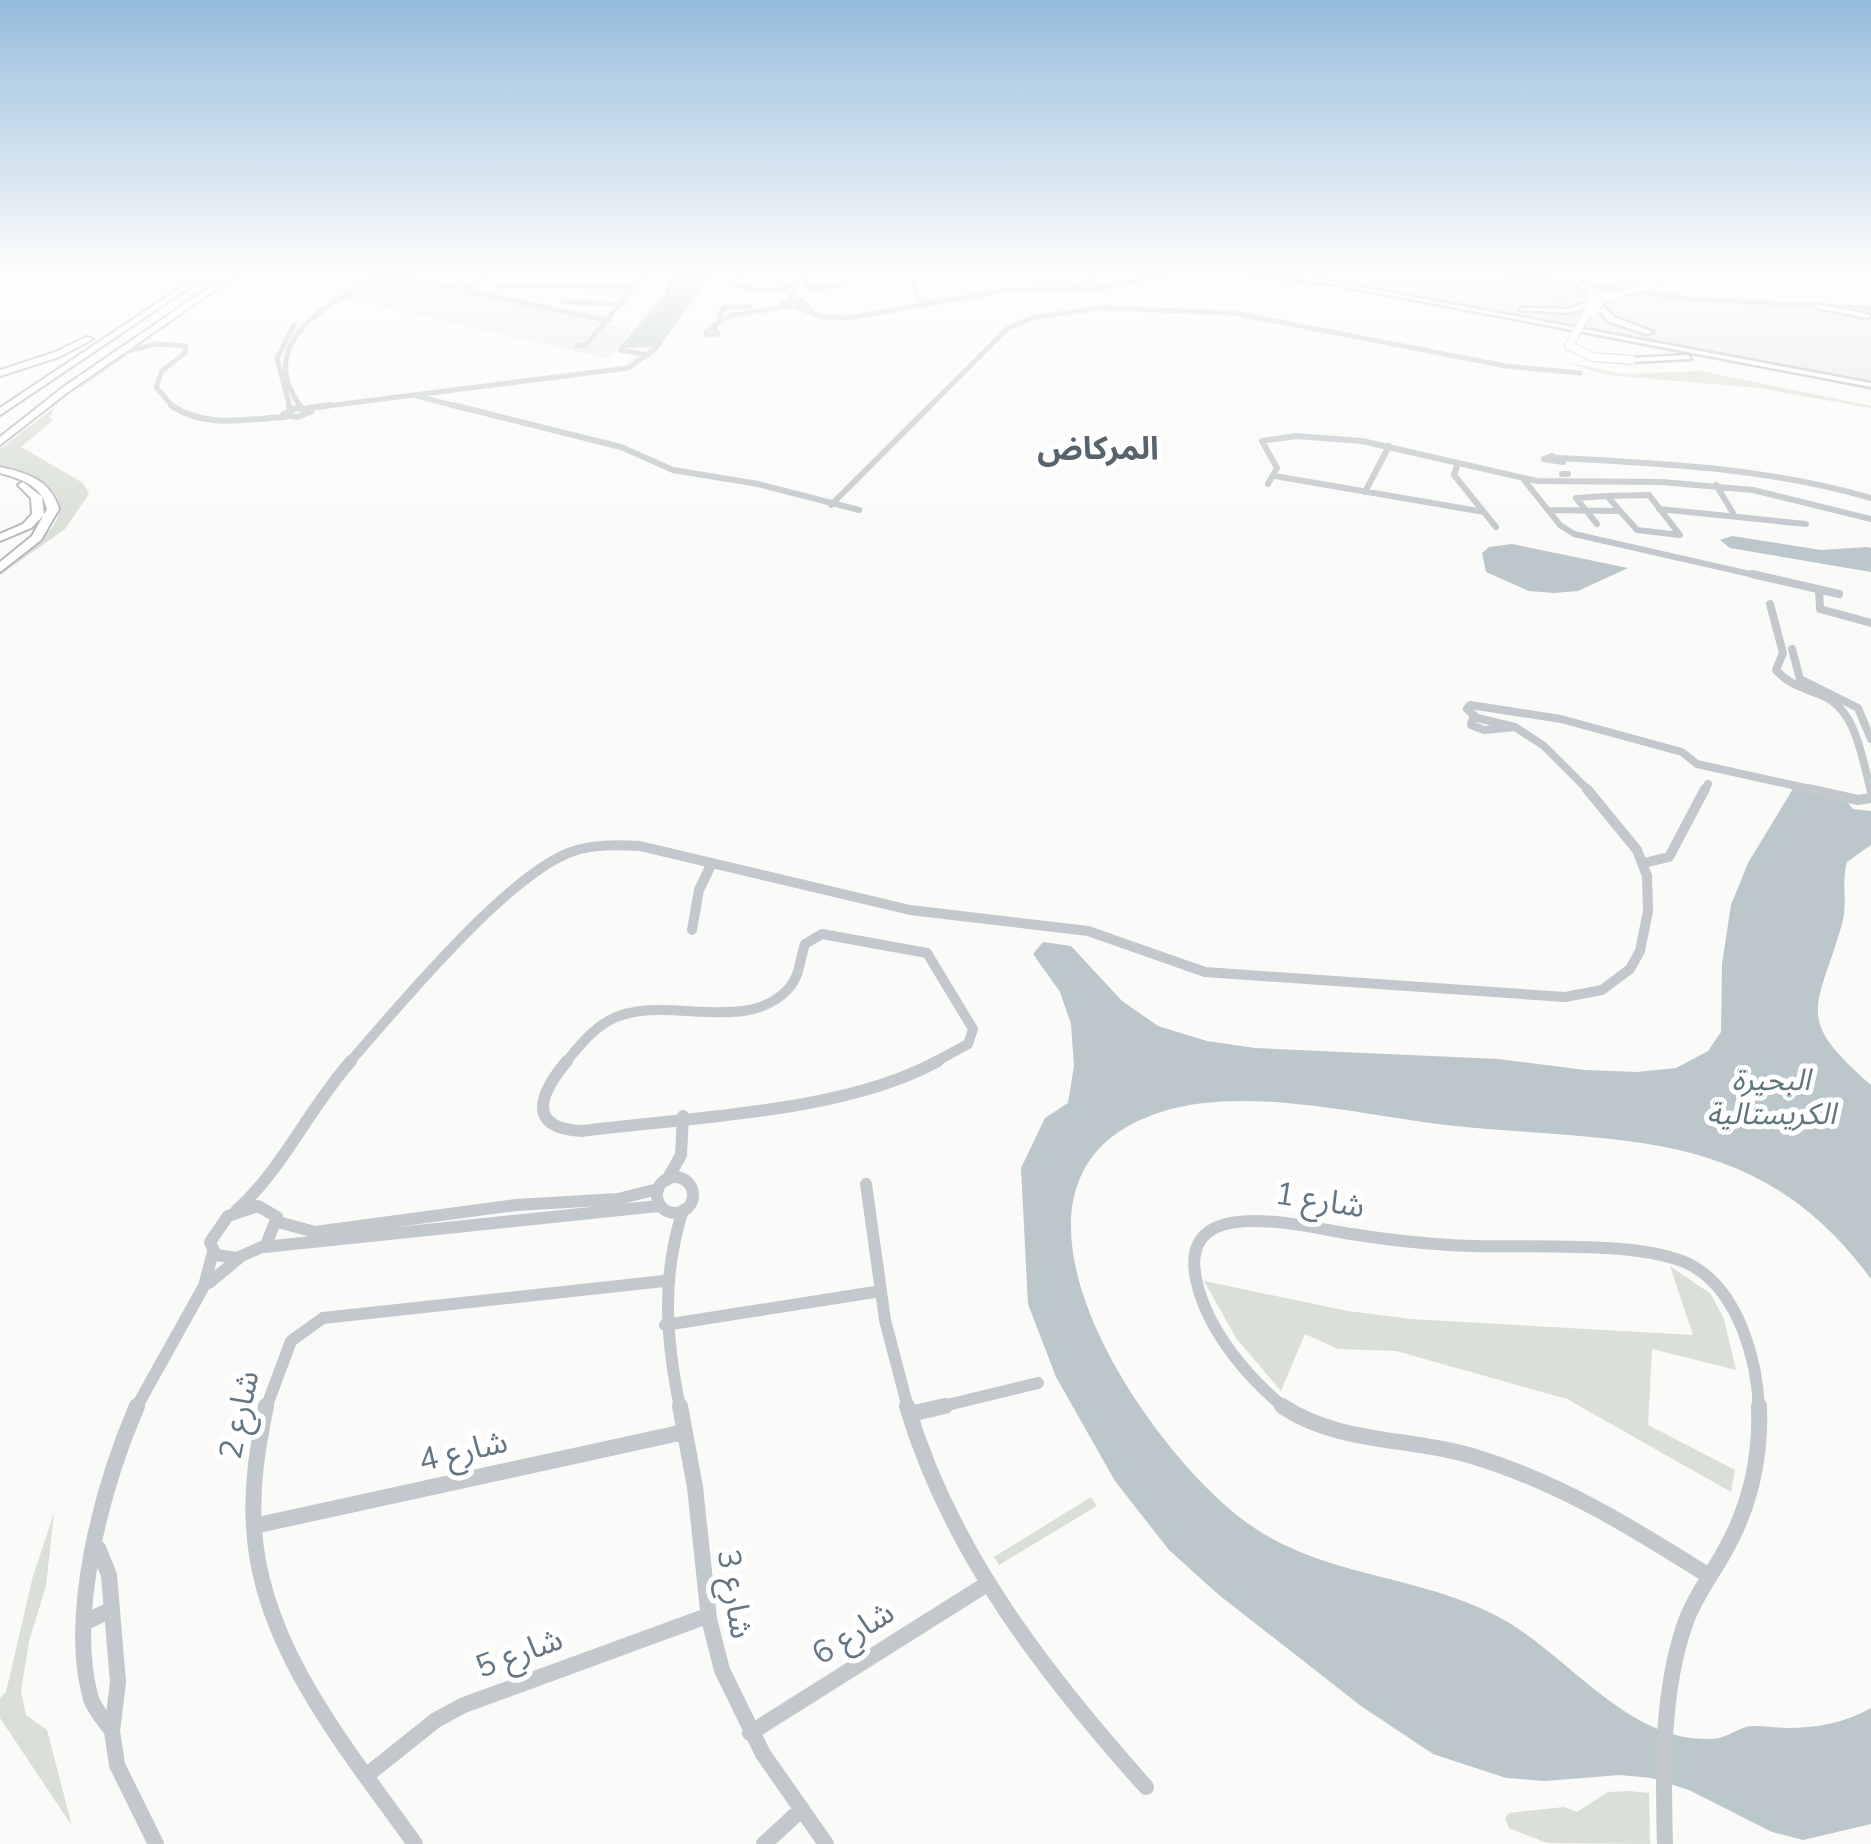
<svg xmlns="http://www.w3.org/2000/svg" width="1871" height="1844" font-family="'Nunito Sans','Noto Sans Arabic',sans-serif">
<rect width="100%" height="100%" fill="#fafaf8"/>
<!-- built -->
<path fill="#e8e9e9" d="M 1287,273 L 1504,273 L 1601,292 L 1871,309 L 1871,383 Z
M 389,276 L 439,285 L 632,330 L 608,359 L 345,298 Z"/>
<!-- green -->
<path fill="#dadfd7" d="M 1512,275 L 1614,293 L 1613,300 L 1602,307 L 1586,306 L 1581,296 L 1554,304 L 1551,291 L 1518,298 L 1521,286 L 1486,290 L 1492,282 Z
M 125,353 L 129,354 L 55,406 L 50,418 L 53,420 L 21,447 L 83,483 L 89,494 L 65,529 L 0,575 C 7,562 29,552 41,540 C 86,497 40,474 0,465 L 0,449 Z
M 1560,361 L 1624,374 L 1701,371 L 1871,406 L 1871,408 L 1759,388 L 1607,375 Z
M 1670,1266 L 1711,1294 L 1724,1319 L 1736,1370 L 1652,1349 L 1648,1425 L 1735,1470 L 1731,1492 L 1567,1399 L 1396,1351 L 1338,1349 L 1305,1334 L 1281,1391 L 1236,1338 L 1204,1281 L 1348,1311 L 1411,1319 L 1693,1335 Z
M 1091,1497 L 1097,1506 L 999,1565 L 994,1557 Z
M 54,1513 L 46,1586 L 29,1641 L 21,1691 L 26,1715 L 47,1730 L 72,1826 L 0,1718 L 0,1698 L 6,1692 L 33,1576 Z
M 1628,1791 L 1649,1793 L 1650,1844 L 1547,1843 L 1509,1828 L 1505,1818 L 1509,1813 L 1564,1807 L 1577,1812 L 1608,1792 Z"/>
<!-- water -->
<path fill="#bbc7cb" d="M 681,273 L 705,273 L 654,347 L 624,348 L 671,295 Z
M 1732,536 L 1821,550 L 1867,547 L 1871,548 L 1871,572 L 1730,548 L 1720,540 Z
M 1512,544 L 1628,568 L 1578,591 L 1554,593 L 1529,591 L 1486,572 L 1482,553 L 1489,547 Z
M 1794,787 L 1847,802 L 1853,809 L 1871,811 L 1871,845 L 1847,862 C 1841,882 1848,903 1842,924 C 1817,1011 1793,1017 1871,1085 L 1871,1279 C 1758,1125 1623,1143 1455,1126 C 1366,1117 1247,1084 1161,1112 C 960,1176 1144,1448 1246,1522 C 1321,1577 1411,1573 1493,1614 C 1566,1650 1623,1741 1710,1739 C 1725,1739 1733,1731 1746,1727 C 1757,1724 1774,1728 1786,1728 C 1817,1728 1844,1723 1871,1708 L 1871,1824 L 1803,1840 L 1772,1832 L 1689,1790 L 1651,1778 L 1620,1775 L 1545,1781 L 1506,1778 L 1433,1754 L 1361,1706 L 1219,1595 L 1169,1550 L 1115,1481 L 1056,1377 L 1028,1304 L 1021,1168 L 1045,1118 L 1068,1103 L 1074,1066 L 1071,1024 L 1060,992 L 1033,954 L 1043,942 L 1071,946 L 1122,1001 L 1158,1026 L 1207,1041 L 1255,1048 L 1498,1059 L 1585,1070 L 1637,1072 L 1676,1068 L 1708,1051 L 1721,1032 L 1722,964 L 1731,905 L 1748,863 Z"/>
<g fill="none" stroke-linecap="round" stroke-linejoin="round">
<!-- minor-tunnel -->
<path stroke="#d5d9db" stroke-width="5" stroke-dasharray="5 2.5" stroke-linecap="butt" d="M 1662,273 L 1812,273 L 1871,279"/>
<!-- secondary casing -->
<g stroke="#b3babf" stroke-width="5">
<path id="secondary" d="M 1587,290 L 1613,293 L 1616,295 L 1613,297 L 1589,293 Z"/>
</g>
<!-- primary casing -->
<g stroke="#b5babe" stroke-width="5">
<path id="primary" d="M 1273,273 L 1286,273 L 1871,383 L 1871,387 Z
M 1593,301 L 1600,303 L 1614,317 L 1653,332 L 1646,334 L 1608,321 L 1595,305 L 1568,313 L 1520,310 L 1523,308 L 1567,309 Z
M 1819,305 L 1867,314 L 1871,316 L 1867,318 L 1817,308 Z
M 1688,355 L 1691,359 L 1632,362 L 1628,360 L 1632,358 Z"/>
</g>
<!-- motorway casing -->
<g stroke="#b4b9bd" stroke-width="4">
<path id="motorway" d="M 202,273 L 211,273 L 0,415 L 0,408 Z
M 230,273 L 239,273 L 68,392 L 0,445 L 0,437 L 62,388 Z
M 86,337 L 93,339 L 59,357 L 0,376 L 0,370 L 53,353 Z
M 0,467 C 27,473 51,480 59,509 L 41,540 L 0,572 L 0,562 L 32,536 L 47,509 C 41,485 22,479 0,473 Z
M 23,482 L 42,497 L 44,515 L 31,528 L 0,541 L 0,534 L 23,524 L 32,514 L 31,498 L 18,485 Z"/>
</g>
<!-- minor-far5 -->
<path stroke="#c3c8cc" stroke-width="5" d="M 740,273 L 735,284 C 756,292 781,295 799,279
M 386,274 L 610,321
M 807,278 L 809,288 L 846,285 L 847,273
M 496,285 L 636,287
M 465,288 L 485,276
M 563,302 L 624,304
M 1102,308 L 1234,313 L 1506,366 L 1580,373
M 722,318 L 719,315 L 725,307 L 749,307
M 713,327 L 728,316 L 790,306
M 714,327 L 718,334 L 706,335 L 706,332 Z
M 580,345 L 586,346 L 577,346 Z
M 586,345 L 645,273
M 119,353 L 156,344 L 186,346 L 185,353 L 162,371 L 156,387 L 174,408
M 648,355 L 620,350 L 667,295 L 678,273
M 417,396 L 463,408
M 290,408 L 277,358 L 294,325
M 302,408 C 249,340 336,299 385,274
M 311,408 L 628,368 L 655,349 L 709,273
M 928,408 L 1007,329 L 1032,318 L 1106,307"/>
<!-- minor-far4 -->
<path stroke="#c3c8cc" stroke-width="6" d="M 171,405 C 204,429 247,419 285,417
M 289,405 L 290,409
M 299,405 L 302,408
M 453,405 L 621,447 L 673,470 L 758,484 L 859,510
M 296,408 L 312,411 L 297,417 L 283,415 Z
M 308,408 L 331,405
M 1552,456 L 1563,462 L 1544,459 Z
M 1559,458 C 1666,464 1768,468 1871,498
M 1457,466 L 1454,475 L 1496,527
M 1562,474 L 1568,474
M 1275,476 L 1484,512
M 1524,480 L 1560,525 L 1574,534 L 1763,577
M 1268,484 L 1277,468 L 1262,441 L 1296,436 L 1362,441 L 1537,481 L 1662,482 L 1753,490 L 1871,519
M 1716,485 L 1733,513
M 1365,492 L 1389,446
M 1649,495 L 1680,535 L 1637,530 L 1607,496 Z
M 831,505 L 931,405
M 1659,509 L 1806,524
M 1548,510 L 1620,511
M 1597,524 L 1576,498 L 1607,496"/>
<!-- minor-far3 -->
<path stroke="#c3c8cc" stroke-width="8" d="M 1752,574 L 1839,594
M 1819,589 L 1820,609 L 1871,623
M 1770,604 L 1783,653 L 1776,670 C 1790,686 1805,688 1823,696 C 1857,710 1862,760 1871,791
M 1792,649 L 1800,679 L 1858,708 L 1871,739
M 1473,717 L 1515,727 L 1484,730 L 1471,725 Z
M 1476,717 L 1467,709 L 1470,705 L 1561,719 L 1682,752 L 1697,764 L 1819,791
M 1515,727 L 1544,746 L 1589,791
M 1704,791 L 1708,784"/>
<!-- minor-far2 -->
<path stroke="#c3c8cc" stroke-width="10" d="M 1808,789 L 1858,800 L 1871,798
M 1644,863 L 1669,857 L 1705,789
M 692,930 L 699,890 L 712,863
M 349,1063 C 397,1008 507,875 571,852 C 592,844 618,845 640,846 L 910,910 L 1088,931 L 1205,972 L 1565,997 L 1602,990 L 1630,969 L 1640,951 L 1648,911 L 1647,876 L 1637,850 L 1587,789
M 565,1063 C 578,1048 591,1030 610,1020 C 663,992 746,1037 789,988 C 800,976 800,958 805,944 L 822,934 L 927,953 L 973,1029 L 968,1044 L 933,1063"/>
<!-- minor-far1 -->
<path stroke="#c3c8cc" stroke-width="12" d="M 567,1061 C 541,1092 524,1128 582,1131 C 690,1117 844,1113 938,1061
M657 1195a18 18 0 1 1 36 0a18 18 0 1 1-36 0Z
M 667,1180 L 681,1155 L 683,1116
M 866,1184 L 885,1320 L 908,1408
M 258,1206 L 277,1217 L 266,1245 L 237,1258 L 216,1255 L 210,1242 L 228,1216 Z
M 236,1211 C 283,1169 309,1108 351,1061
M 278,1222 L 315,1232 L 516,1205 L 618,1199 L 658,1189
M 264,1247 L 658,1206
M 209,1283 L 238,1259
M 665,1325 L 881,1291
M 136,1408 L 204,1286 L 213,1252
M 266,1408 L 291,1341 L 323,1318 L 664,1281
M 680,1408 C 666,1339 661,1278 683,1210
M 935,1408 L 1038,1383
M 1285,1408 C 1249,1379 1210,1333 1198,1287 C 1170,1189 1304,1227 1351,1234 C 1383,1239 1416,1243 1449,1245 C 1511,1250 1647,1237 1696,1268 C 1739,1295 1757,1360 1759,1408"/>
<!-- minor -->
<path stroke="#c3c8cc" stroke-width="16" d="M 266,1406 C 258,1446 251,1485 254,1527 C 260,1647 349,1751 415,1844
M 680,1406 L 695,1487 L 709,1619 L 722,1670 L 763,1754 L 826,1844
M 907,1406 C 950,1552 1046,1675 1146,1787
M 1282,1406 C 1339,1444 1408,1437 1472,1456 C 1559,1482 1633,1528 1709,1576
M 910,1414 L 945,1406
M 254,1526 L 684,1432
M 98,1548 L 109,1575 L 118,1682 L 112,1731 L 117,1765 L 156,1844
M 84,1623 L 110,1610
M 112,1731 C 105,1721 95,1710 91,1699 C 67,1614 103,1485 137,1406
M 750,1733 L 987,1584
M 367,1775 L 436,1720 L 464,1705 L 707,1616
M 764,1844 L 802,1809
M 1665,1844 C 1663,1771 1661,1691 1686,1621 C 1696,1594 1714,1572 1727,1547 C 1751,1503 1761,1456 1759,1406"/>
<!-- tertiary -->
<path stroke="#c3c8cc" stroke-width="5" d="M 373,273 L 389,273
M 911,273 L 919,300 L 931,303
M 1240,273 L 1318,284
M 1507,273 L 1688,299 L 1871,308
M 1077,286 L 1103,273
M 790,300 L 801,273
M 794,306 L 822,317 L 848,318 L 1007,290 L 1099,288 L 1177,273
M 801,306 L 783,303 L 802,300 L 812,310"/>
<!-- secondary -->
<use href="#secondary" fill="#fff" fill-rule="evenodd"/>
<!-- primary -->
<use href="#primary" fill="#fff" fill-rule="evenodd"/>
<!-- motorway -->
<use href="#motorway" fill="#fff" fill-rule="evenodd"/>
<!-- secondary-bridge casing -->
<g stroke="#b3babf" stroke-width="9" stroke-linecap="butt">
<path id="secondary-bridge" d="M 1566,273 L 1589,291
M 1613,295 L 1654,285 L 1670,273"/>
</g>
<!-- primary-bridge casing -->
<g stroke="#b5babe" stroke-width="10" stroke-linecap="butt">
<path id="primary-bridge" d="M 1589,291 L 1594,299 L 1569,346 L 1593,357 L 1632,360
M 1593,313 L 1601,299 L 1613,295"/>
</g>
<!-- secondary-bridge -->
<use href="#secondary-bridge" stroke="#fff" stroke-width="6"/>
<!-- primary-bridge -->
<use href="#primary-bridge" stroke="#fff" stroke-width="8"/>
</g>
<!-- sky -->
<linearGradient id="sky" x2="0" y2="1"><stop stop-color="#96bcdc"/><stop offset="0.51" stop-color="#fdfdfc"/><stop offset="1" stop-color="#fdfdfc" stop-opacity="0"/></linearGradient>
<rect width="1871" height="531" fill="url(#sky)"/>
<g text-anchor="middle" dominant-baseline="central" stroke-width="10" stroke-linejoin="round" paint-order="stroke">
<!-- water labels -->
<g font-size="30" font-style="italic" fill="#60757c" stroke="#fff">
<text x="1771" y="1080">البحيرة<tspan x="1771" dy="34">الكريستالية</tspan></text>
</g>
<!-- far-district labels -->
<g font-size="32" font-weight="bold" fill="#57646e" stroke="#fff">
<text x="1098" y="448">المركاض</text>
</g>
<!-- near-street labels -->
<g font-size="32" fill="#657683" stroke="#fff">
<text transform="translate(1320 1200) rotate(9)">شارع 1</text>
<text transform="translate(239 1415) rotate(-78)">شارع 2</text>
<text transform="translate(463 1451) rotate(-13)">شارع 4</text>
<text transform="translate(735 1594) rotate(81)">شارع 3</text>
<text transform="translate(853 1633) rotate(-32)">شارع 6</text>
<text transform="translate(519 1653) rotate(-20)">شارع 5</text>
</g>
</g>
</svg>
